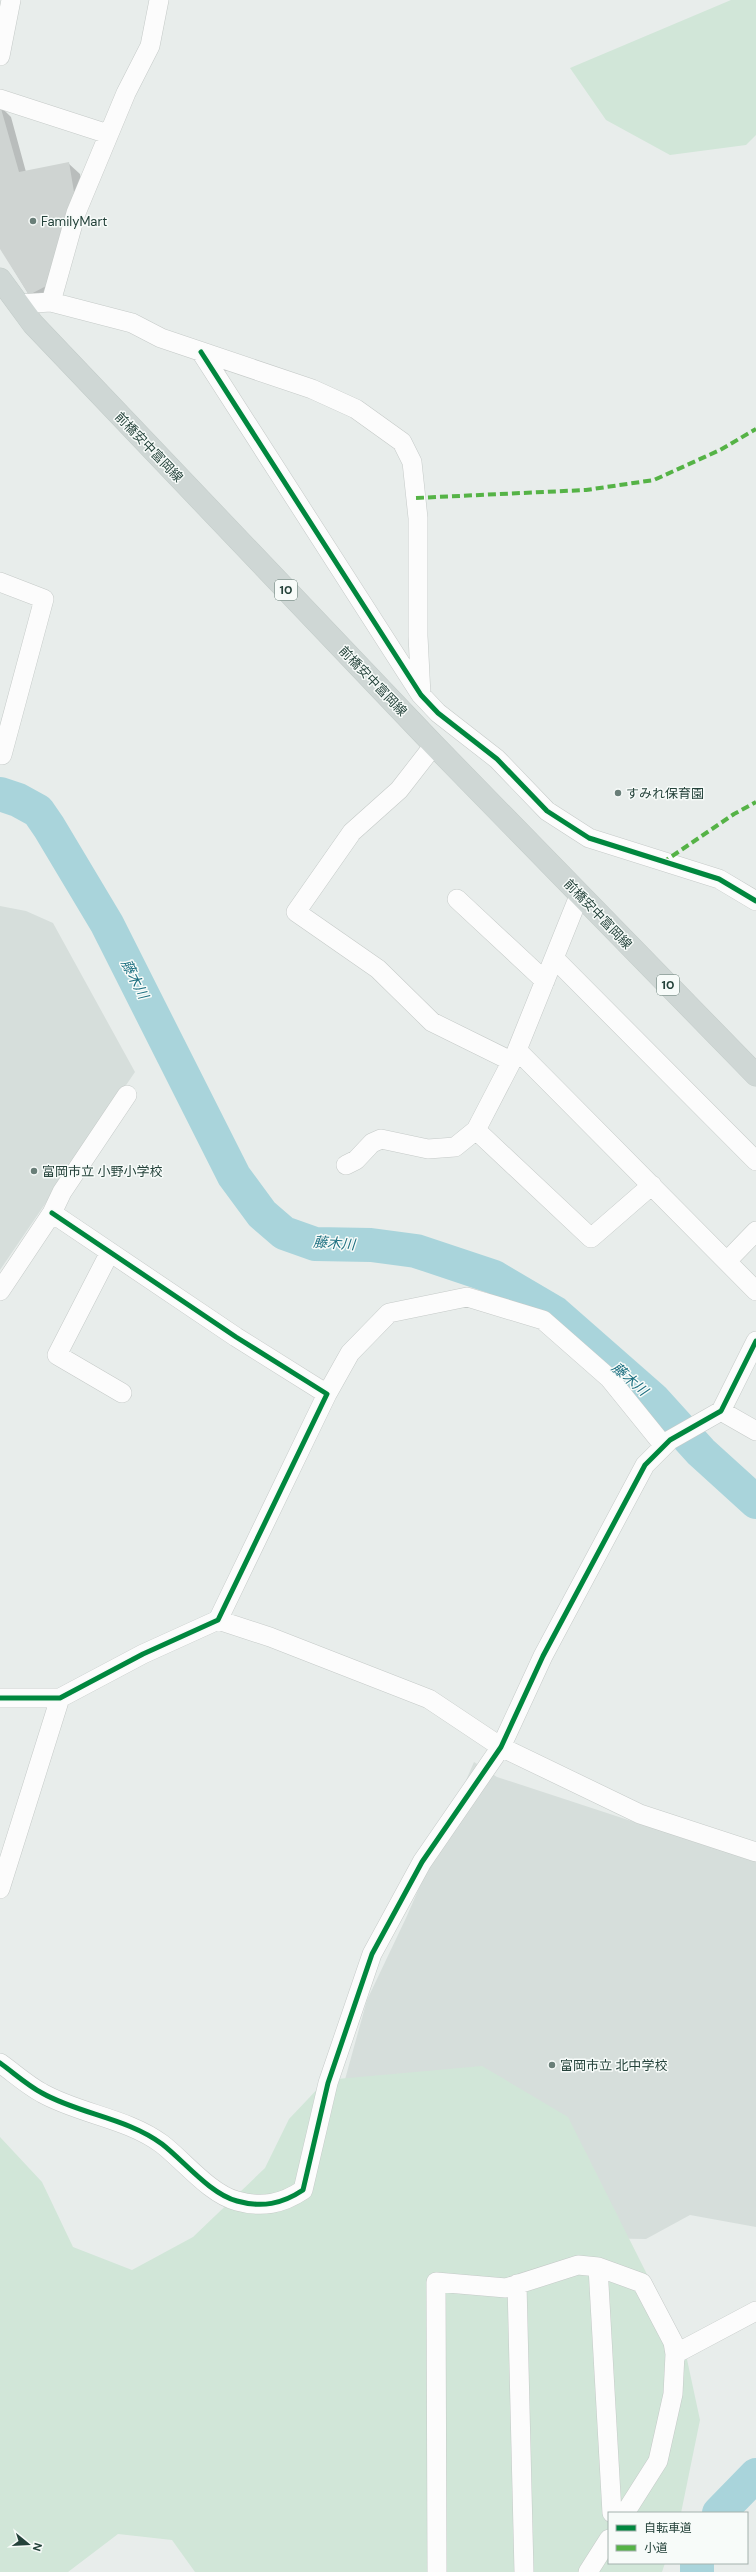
<svg xmlns="http://www.w3.org/2000/svg" width="756" height="2572" font-family="'DM Sans','Noto Sans JP',sans-serif">
<rect width="100%" height="100%" fill="#e8edeb"/>
<!-- built -->
<path fill="#d6dedb" d="M 0,906 L 26,911 L 53,923 L 135,1072 L 0,1270 Z
M 474,1762 L 497,1777 L 756,1862 L 756,2227 L 690,2215 L 646,2239 L 586,2238 L 331,2130 L 367,2000 L 406,1918 Z"/>
<!-- green -->
<path fill="#d1e6d8" d="M 731,0 L 756,0 L 756,135 L 746,145 L 670,155 L 606,120 L 570,68 Z
M 482,2066 L 568,2117 L 685,2350 L 700,2420 L 681,2513 L 609,2513 L 609,2563 L 665,2563 L 662,2572 L 195,2572 L 172,2540 L 118,2534 L 68,2572 L 0,2572 L 0,2137 L 42,2182 L 73,2247 L 132,2270 L 193,2237 L 265,2168 L 289,2119 L 326,2080 Z"/>
<!-- shadow -->
<path fill="#0003" d="M 0,106 L 11,117 L 26,172 L 68,163 L 80,174 L 85,204 L 61,295 L 29,295 L 0,247 Z"/>
<g fill="none" stroke-linecap="round" stroke-linejoin="round">
<!-- river -->
<path stroke="#a9d4db" stroke-width="34" d="M 0,794 L 18,800 L 38,811 L 49,827 L 107,924 L 234,1176 L 262,1214 L 284,1233 L 315,1244 L 371,1245 L 416,1251 L 494,1277 L 555,1313 L 653,1399 L 701,1452 L 756,1502
M 719,2513 L 756,2475
M 697,2563 L 697,2572"/>
</g>
<!-- building -->
<path fill="#cfd4d2" d="M 0,105 L 19,172 L 69,162 L 74,192 L 50,284 L 29,295 L 0,249 Z"/>
<g fill="none" stroke-linecap="round" stroke-linejoin="round">
<!-- minor casing -->
<g stroke="#c5cac8" stroke-width="20">
<path id="minor" d="M 0,56 L 11,0
M 0,99 L 108,134
M 51,302 L 132,323 L 161,338 L 312,389 L 356,409 L 402,442 L 412,462 L 418,518 L 418,636 L 421,695
M 18,304 L 51,302 L 76,213 L 126,93 L 150,46 L 159,0
M 201,352 L 421,695 L 438,713 L 497,759 L 547,811 L 589,838 L 719,879 L 756,901
M 0,582 L 44,599 L 2,755 L 0,755
M 434,745 L 399,790 L 352,832 L 296,912 L 378,969 L 432,1022 L 511,1061
M 579,896 L 517,1050 L 756,1291
M 457,899 L 545,981
M 554,958 L 756,1161
M 476,1130 L 591,1238 L 652,1185
M 346,1165 L 356,1160 L 372,1143 L 381,1139 L 428,1149 L 455,1147 L 476,1130 L 517,1051
M 110,1252 L 57,1355 L 122,1393
M 727,1261 L 756,1231
M 0,1291 L 52,1213 L 62,1192 L 127,1095
M 327,1394 L 350,1353 L 389,1313 L 467,1297 L 543,1320 L 609,1378 L 664,1446
M 721,1411 L 756,1431
M 218,1620 L 270,1637 L 429,1699 L 501,1747 L 640,1814 L 756,1852
M 0,1698 L 60,1698 L 143,1654 L 218,1620 L 327,1394 L 236,1337 L 52,1213
M 0,1889 L 60,1698
M 0,2063 C 14,2073 27,2085 42,2093 C 79,2114 127,2118 162,2144 C 184,2161 210,2194 237,2201 C 262,2208 282,2204 303,2190 L 328,2083 L 372,1954 L 422,1862 L 501,1747 L 543,1656 L 645,1465 L 670,1440 L 721,1411 L 756,1341
M 598,2267 L 612,2513
M 517,2284 L 524,2572
M 675,2354 L 756,2311
M 437,2572 L 436,2282 L 506,2288 L 578,2265 L 598,2267 L 642,2283 L 673,2342 L 675,2354 L 673,2394 L 658,2461 L 625,2513
M 588,2572 L 609,2539"/>
</g>
<!-- major casing -->
<g stroke="#c3ccc9" stroke-width="23">
<path id="major" d="M 0,279 L 33,324 L 434,745 L 756,1075"/>
</g>
<!-- minor -->
<use href="#minor" stroke="#fcfcfc" stroke-width="19"/>
<!-- major -->
<use href="#major" stroke="#cfd7d5" stroke-width="22"/>
<!-- quiet -->
<path stroke="#55b346" stroke-width="4" stroke-dasharray="8 4" stroke-linecap="butt" d="M 416,498 L 586,490 L 654,480 L 720,450 L 756,429
M 662,863 L 734,814 L 756,802"/>
<!-- cycleway casing -->
<g stroke="#f7fbf9" stroke-width="8">
<path id="cycleway" d="M 201,352 L 421,695 L 438,713 L 497,759 L 547,811 L 589,838 L 719,879 L 756,901
M 0,1698 L 60,1698 L 143,1654 L 218,1620 L 327,1394 L 236,1337 L 52,1213
M 0,2063 C 14,2073 27,2085 42,2093 C 79,2114 127,2118 162,2144 C 184,2161 210,2194 237,2201 C 262,2208 282,2204 303,2190 L 328,2083 L 372,1954 L 422,1862 L 501,1747 L 543,1656 L 645,1465 L 670,1440 L 721,1411 L 756,1341"/>
</g>
<!-- cycleway -->
<use href="#cycleway" stroke="#00873e" stroke-width="5"/>
</g>
<!-- markers -->
<g fill="#697e78" stroke="#f7fbf9" stroke-width="1.5">
<circle cx="33" cy="221" r="4"/>
<circle cx="618" cy="793" r="4"/>
<circle cx="34" cy="1171" r="4"/>
<circle cx="552" cy="2065" r="4"/>
</g>
<g text-anchor="middle" dominant-baseline="central" stroke-width="3" stroke-linejoin="round" paint-order="stroke">
<!-- shield labels -->
<g fill="#f7fbf9" stroke="#637a73" stroke-width="1">
<rect x="275" y="580" width="22" height="20" rx="3"/>
<rect x="657" y="975" width="22" height="20" rx="3"/>
</g>
<g font-size="12" font-weight="bold" fill="#24423a">
<text x="286" y="590">10</text>
<text x="668" y="985">10</text>
</g>
<!-- poi labels -->
<g font-size="13" fill="#24423a" stroke="#f7fbf9" text-anchor="start">
<text x="41" y="221">FamilyMart</text>
<text x="626" y="793">すみれ保育園</text>
<text x="42" y="1171">富岡市立 小野小学校</text>
<text x="560" y="2065">富岡市立 北中学校</text>
</g>
<!-- street labels -->
<g font-size="13" fill="#24423a" stroke="#f7fbf9">
<text transform="translate(149 447) rotate(46)">前橋安中富岡線</text>
<text transform="translate(373 681) rotate(46)">前橋安中富岡線</text>
<text transform="translate(598 914) rotate(46)">前橋安中富岡線</text>
</g>
<!-- water labels -->
<g font-size="14" font-style="italic" fill="#1c6f80" stroke="#f7fbf9">
<text transform="translate(135 979) rotate(63)">藤木川</text>
<text transform="translate(334 1243) rotate(4)">藤木川</text>
<text transform="translate(630 1379) rotate(41)">藤木川</text>
</g>
</g>
<!-- legend -->
<rect x="608" y="2512" width="140" height="52" fill="#f7fbf9" stroke="#a3b1ad"/>
<rect x="616" y="2525" width="20" height="6" fill="#00873e" stroke="#a3b1ad"/>
<text x="644" y="2532" font-size="12" fill="#24423a">自転車道</text>
<rect x="616" y="2545" width="20" height="6" fill="#55b346" stroke="#a3b1ad"/>
<text x="644" y="2552" font-size="12" fill="#24423a">小道</text>
<!-- north arrow -->
<g transform="translate(28 2544) rotate(108)" stroke="#f7fbf9" stroke-width="3" paint-order="stroke">
<path d="M0-3L7 15L0 10L-7 15Z" fill="#24423a"/>
<text y="-6" font-size="11" font-weight="bold" text-anchor="middle" fill="#24423a">N</text>
</g>
</svg>
